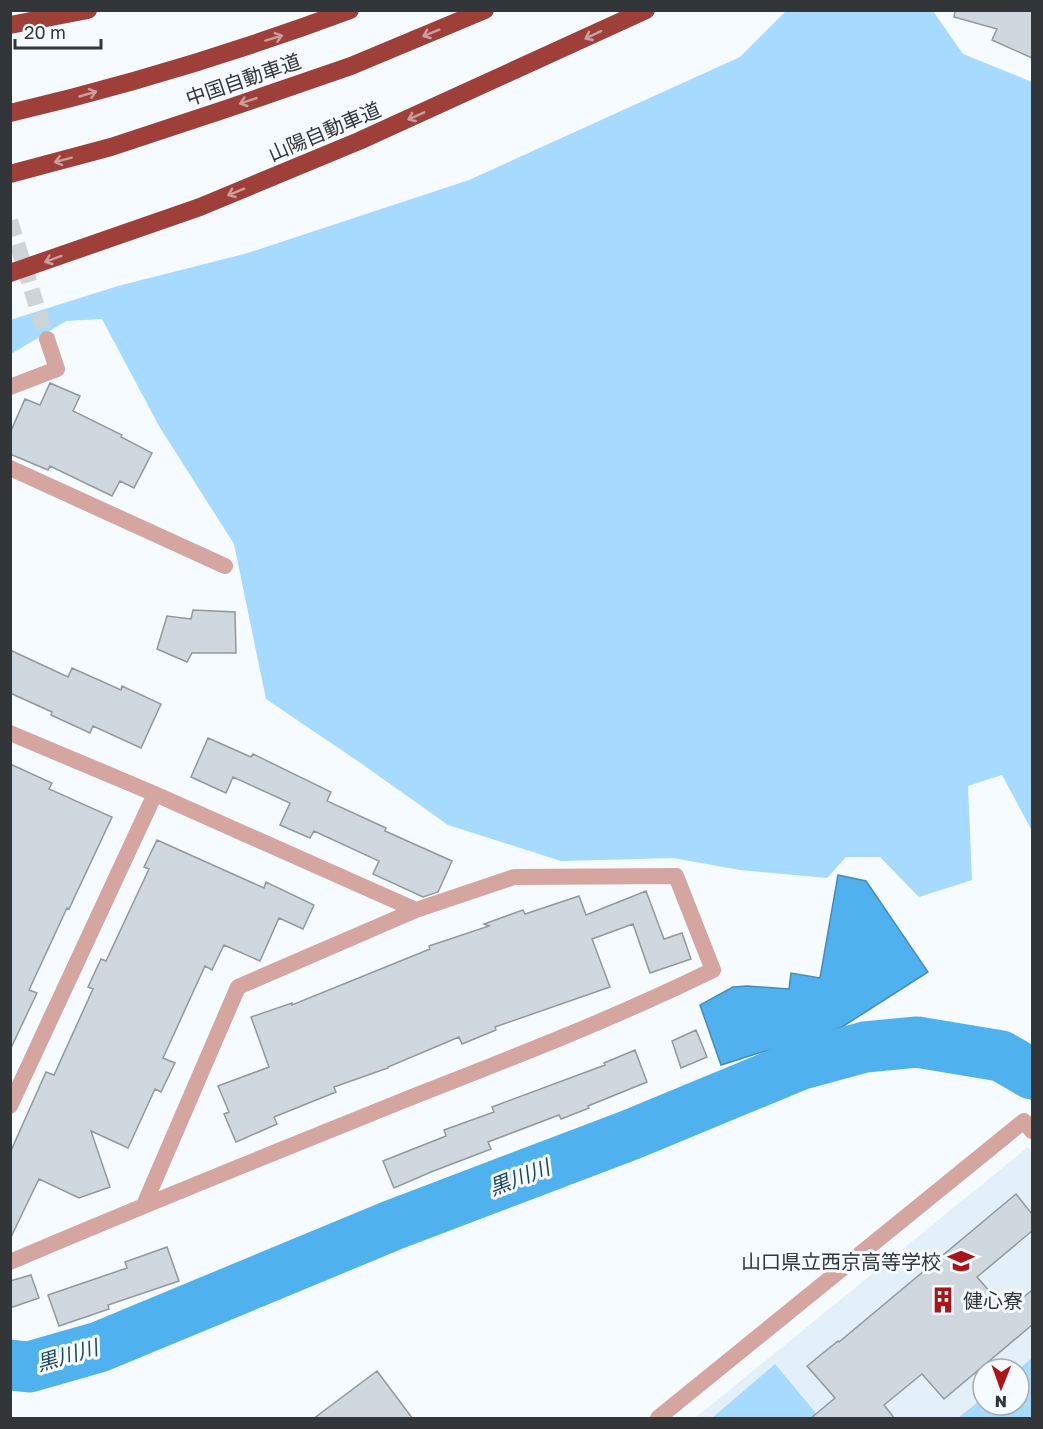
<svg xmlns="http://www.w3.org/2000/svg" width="1043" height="1429" font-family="'Golos Text','Noto Sans JP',sans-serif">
<rect width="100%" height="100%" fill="#f5fbfe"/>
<!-- built -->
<path fill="#e4f0f9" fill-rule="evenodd" d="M 1028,1147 L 1032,1152 L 1032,1418 L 695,1418 ZM 983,1369 L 1019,1369 L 1019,1405 L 983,1405 Z"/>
<!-- green -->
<path fill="#a6dafe" d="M 786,11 L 933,11 L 963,54 L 1032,82 L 1032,831 L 1002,775 L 968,786 L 972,880 L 919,897 L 880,857 L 846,857 L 827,878 L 740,870 L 673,858 L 561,861 L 448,825 L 362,764 L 266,699 L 234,544 L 159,426 L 102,319 L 66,321 L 11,354 L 10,320 L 118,286 L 248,253 L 469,180 L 740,57 Z
M 1032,1358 L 1032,1418 L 958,1418 L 983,1398 L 983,1405 L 1019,1405 L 1019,1369 Z
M 775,1364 L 820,1418 L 712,1418 Z"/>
<!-- water -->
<path fill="#4fb1ee" stroke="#468cb7" stroke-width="1.5" d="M 838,875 L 866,881 L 928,972 L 842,1027 L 797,1044 L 762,1052 L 721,1065 L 700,1005 L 733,987 L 747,986 L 789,989 L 791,973 L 820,978 Z"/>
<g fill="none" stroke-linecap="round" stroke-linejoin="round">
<!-- river -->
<path stroke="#4fb1ee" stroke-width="51" d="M 10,1365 L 29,1367 L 99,1347 L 393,1225 L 630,1135 L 799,1065 L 865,1047 L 917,1042 L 1001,1056 L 1032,1074"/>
</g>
<!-- building -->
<path fill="#cfd8de" stroke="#91999e" stroke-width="1.5" d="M 955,10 L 1032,10 L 1032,58 L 992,40 L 997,29 L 954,17 Z
M 50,383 L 80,396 L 73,411 L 122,435 L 121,437 L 152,453 L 134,488 L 120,481 L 112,496 L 50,466 L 48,470 L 10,454 L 10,433 L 25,399 L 40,405 Z
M 193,610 L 235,612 L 236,653 L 192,653 L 187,662 L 157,649 L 167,616 L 191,619 Z
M 10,650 L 68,677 L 72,668 L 121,690 L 122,686 L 161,704 L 141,748 L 93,726 L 90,733 L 51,715 L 52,712 L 10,693 Z
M 208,738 L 251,757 L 253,754 L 331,792 L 327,801 L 386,828 L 385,831 L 452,861 L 438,892 L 423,897 L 373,874 L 379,861 L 314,831 L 310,838 L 280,825 L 290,803 L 233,777 L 226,793 L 191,777 Z
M 10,764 L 52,783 L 49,789 L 112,817 L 69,909 L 67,908 L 29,990 L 37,993 L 10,1050 Z
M 157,840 L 264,888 L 266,882 L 314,905 L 303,929 L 279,918 L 260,961 L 224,945 L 212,970 L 205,966 L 163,1058 L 175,1063 L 161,1092 L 155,1089 L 128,1148 L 91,1131 L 110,1187 L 79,1198 L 39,1179 L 10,1239 L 10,1153 L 46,1072 L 54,1075 L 93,989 L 88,987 L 101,959 L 106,961 L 149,869 L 144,867 Z
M 646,891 L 664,939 L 682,933 L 691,959 L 650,973 L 633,924 L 592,939 L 610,987 L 495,1027 L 496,1030 L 462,1044 L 459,1037 L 388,1067 L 388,1068 L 334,1087 L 336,1092 L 274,1117 L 277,1124 L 236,1142 L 224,1114 L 229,1112 L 218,1086 L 269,1067 L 251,1017 L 292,1003 L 292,1005 L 430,949 L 429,946 L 489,926 L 484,924 L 523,910 L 525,914 L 579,896 L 586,915 Z
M 696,1030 L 707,1057 L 681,1068 L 672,1041 Z
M 635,1050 L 647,1082 L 588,1106 L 589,1108 L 561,1119 L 559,1115 L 488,1142 L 491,1149 L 431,1172 L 394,1188 L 383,1161 L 446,1136 L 444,1130 L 494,1112 L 492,1107 L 605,1065 L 604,1063 Z
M 1016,1194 L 1032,1214 L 1032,1231 L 977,1277 L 1007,1311 L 1032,1290 L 1032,1325 L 944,1399 L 922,1374 L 884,1405 L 895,1419 L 810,1419 L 835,1398 L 807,1366 L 838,1341 L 839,1342 Z
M 167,1247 L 179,1281 L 108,1305 L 109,1309 L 59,1326 L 48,1295 L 127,1268 L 125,1262 Z
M 31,1275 L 39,1298 L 10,1308 L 10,1281 Z
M 377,1371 L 413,1419 L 313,1419 Z"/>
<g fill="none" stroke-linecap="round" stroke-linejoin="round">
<!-- minor-tunnel -->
<path stroke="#ced4d6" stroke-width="16" stroke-dasharray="16 8" stroke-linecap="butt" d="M 10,221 L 47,339"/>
<!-- minor -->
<path stroke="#d5a59f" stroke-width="16" d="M 10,387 L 57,369 L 47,339
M 10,468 L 225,566
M 10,733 L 155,794 L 416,910 L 514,877 L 676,876 L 713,970 C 617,1017 517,1056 417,1095 C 281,1150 145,1204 10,1262
M 10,1106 L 155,794
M 144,1205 L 238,987 L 416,910
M 658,1418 L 1024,1121 L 1032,1131"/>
<!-- motorway -->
<path stroke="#9e4039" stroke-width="18" d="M 10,25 L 88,10
M 10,113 C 125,86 240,51 350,10
M 10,174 L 111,147 L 226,109 L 351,66 L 485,10
M 10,273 L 200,207 L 359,141 L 646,10"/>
</g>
<!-- one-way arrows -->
<defs><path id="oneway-shaft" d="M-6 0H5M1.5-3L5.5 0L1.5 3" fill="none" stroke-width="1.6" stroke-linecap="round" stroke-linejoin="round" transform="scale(1.5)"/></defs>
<g stroke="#ca9e9c">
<use href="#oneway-shaft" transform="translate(431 33) rotate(158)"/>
<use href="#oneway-shaft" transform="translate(593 35) rotate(155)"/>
<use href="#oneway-shaft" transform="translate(274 38) rotate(-17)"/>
<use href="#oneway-shaft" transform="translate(88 94) rotate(-16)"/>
<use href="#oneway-shaft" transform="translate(248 101) rotate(161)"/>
<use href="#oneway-shaft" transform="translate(416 116) rotate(156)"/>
<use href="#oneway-shaft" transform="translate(63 160) rotate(165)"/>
<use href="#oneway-shaft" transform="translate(236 192) rotate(158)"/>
<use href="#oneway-shaft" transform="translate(53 259) rotate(160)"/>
</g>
<!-- icons -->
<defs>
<g id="school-bare" transform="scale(2.07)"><path d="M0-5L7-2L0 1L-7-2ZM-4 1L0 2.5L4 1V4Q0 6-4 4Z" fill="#a91519" stroke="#f5fbfe" stroke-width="2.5" paint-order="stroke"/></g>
<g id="building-bare" transform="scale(2.07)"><path d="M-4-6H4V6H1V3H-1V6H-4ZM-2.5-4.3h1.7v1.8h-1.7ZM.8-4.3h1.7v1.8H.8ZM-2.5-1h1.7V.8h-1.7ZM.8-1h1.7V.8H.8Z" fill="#a91519" stroke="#f5fbfe" stroke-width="2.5" paint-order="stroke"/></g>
</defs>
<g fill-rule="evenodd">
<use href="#school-bare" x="961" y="1261"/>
<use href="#building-bare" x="943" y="1300"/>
</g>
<g text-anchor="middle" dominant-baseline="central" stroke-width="6" stroke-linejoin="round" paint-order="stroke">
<!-- street labels -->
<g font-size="20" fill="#323638" stroke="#f5fbfe">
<text transform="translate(243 79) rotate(-19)">中国自動車道</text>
<text transform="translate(324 131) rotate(-23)">山陽自動車道</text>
</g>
<!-- poi labels -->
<g font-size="20" fill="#323638" stroke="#f5fbfe" text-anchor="end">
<text x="941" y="1261">山口県立西京高等学校</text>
<text x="963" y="1300" text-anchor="start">健心寮</text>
</g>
<!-- water labels -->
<g font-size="21" font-style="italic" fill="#1e4760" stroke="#f5fbfe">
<text transform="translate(519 1177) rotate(-21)">黒川川</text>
<text transform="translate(67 1355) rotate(-16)">黒川川</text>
</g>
</g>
<!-- border -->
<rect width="1043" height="1429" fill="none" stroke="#323638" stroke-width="24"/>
<!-- north arrow -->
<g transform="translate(1001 1387) rotate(181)"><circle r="28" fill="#f5fbfe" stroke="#a7acaf" stroke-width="1.5"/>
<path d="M0-4.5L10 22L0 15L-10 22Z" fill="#a91519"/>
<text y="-9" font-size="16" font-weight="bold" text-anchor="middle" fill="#323638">N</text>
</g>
<!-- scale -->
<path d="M15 39v9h86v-9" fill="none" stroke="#323638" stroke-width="3"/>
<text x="24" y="39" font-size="18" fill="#323638" stroke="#f5fbfe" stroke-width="4.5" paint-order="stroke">20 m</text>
</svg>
